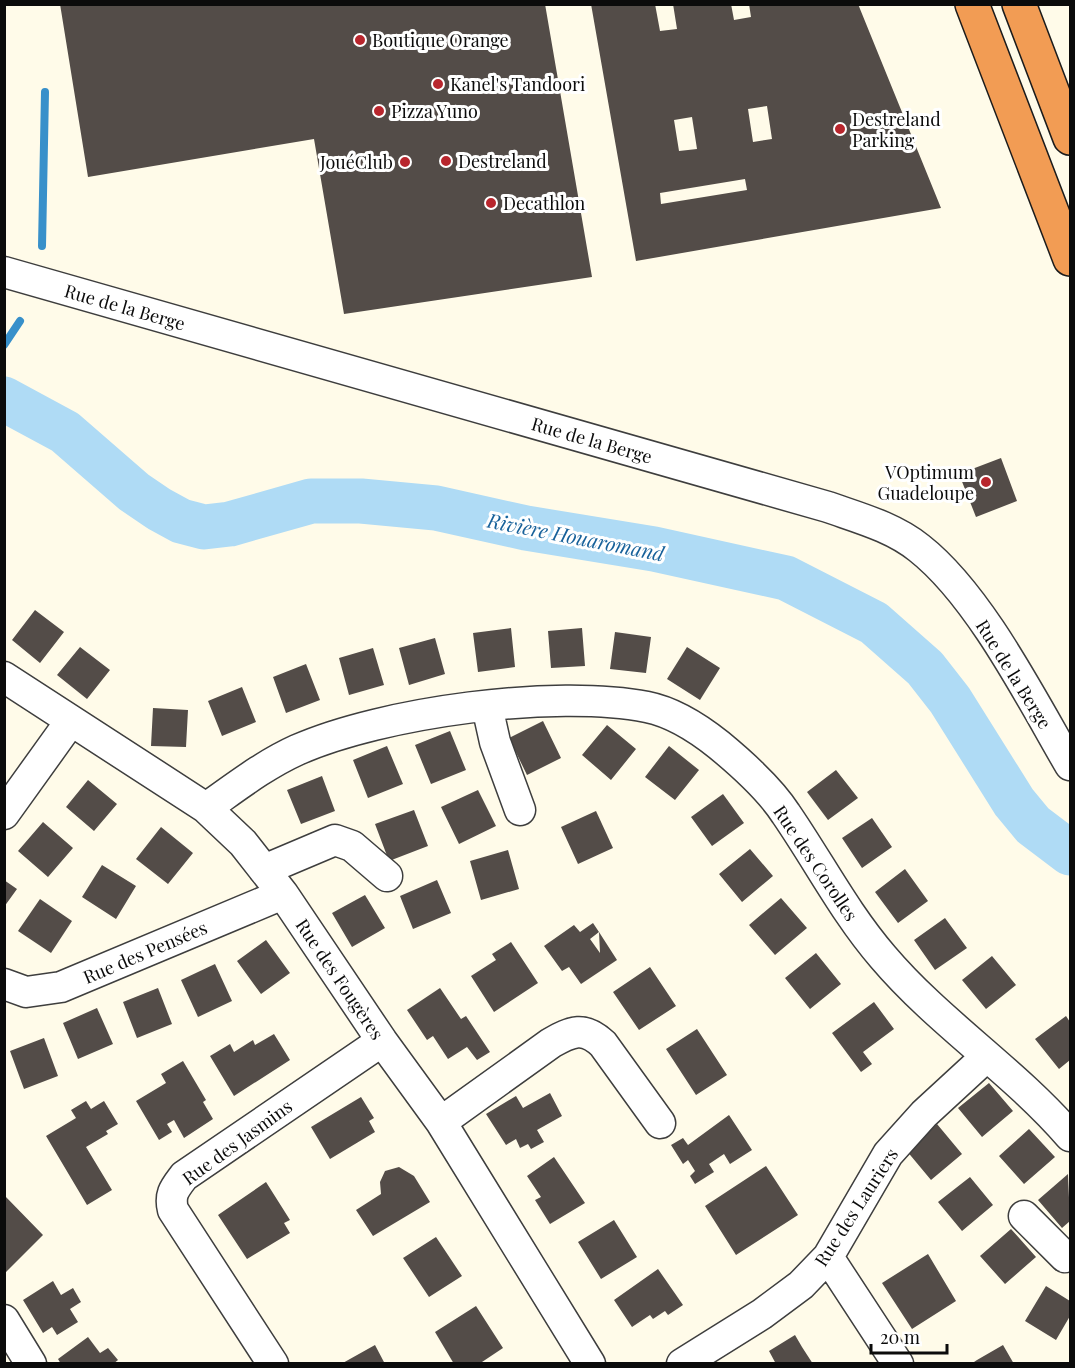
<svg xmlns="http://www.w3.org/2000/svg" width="1075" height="1368" font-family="'Playfair Display',serif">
<rect width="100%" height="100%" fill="#fffbe9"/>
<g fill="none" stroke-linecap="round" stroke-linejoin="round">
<!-- stream -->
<path stroke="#3890ca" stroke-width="8" d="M 42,246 L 45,92
M 4,345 L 20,321"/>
<!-- river -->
<path stroke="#afdbf5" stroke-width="45" d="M 4,399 L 65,432 L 134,492 L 159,509 L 181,521 L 204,527 L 230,524 L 311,501 L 361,501 L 436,508 L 526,528 L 654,549 L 786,578 L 874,623 L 925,668 L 950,700 L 1014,802 L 1033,825 L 1070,853"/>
</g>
<!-- building -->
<path fill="#534c48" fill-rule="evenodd" d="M 60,4 L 545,4 L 592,277 L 344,314 L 314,139 L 88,177 Z
M 591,4 L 655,4 L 660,31 L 677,29 L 673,4 L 731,4 L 734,20 L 751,17 L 749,4 L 858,4 L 941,208 L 636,261 ZM 767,106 L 772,139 L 753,142 L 748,109 ZM 692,117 L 697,149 L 679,151 L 674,120 ZM 745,179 L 747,190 L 661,204 L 660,193 Z
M 1001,458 L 1017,501 L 976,517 L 959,474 Z
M 35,610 L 64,632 L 40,663 L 12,640 Z
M 511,628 L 515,667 L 478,672 L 473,633 Z
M 582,628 L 585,666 L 551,668 L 548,631 Z
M 615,632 L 651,637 L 646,673 L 610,669 Z
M 435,638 L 445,674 L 409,685 L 399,648 Z
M 80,647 L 110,670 L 87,699 L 57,675 Z
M 687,647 L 720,668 L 700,700 L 667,679 Z
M 373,648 L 384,685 L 349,695 L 339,658 Z
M 306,664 L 320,700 L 286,713 L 273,677 Z
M 242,687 L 256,722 L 222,736 L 208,701 Z
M 153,708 L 188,710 L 186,747 L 151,746 Z
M 543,721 L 561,758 L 527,775 L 509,738 Z
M 607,725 L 636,749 L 611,780 L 582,755 Z
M 450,731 L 466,770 L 431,784 L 415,745 Z
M 387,746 L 403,784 L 368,798 L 353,760 Z
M 669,746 L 699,770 L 675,800 L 645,777 Z
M 836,770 L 858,798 L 828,820 L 807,792 Z
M 322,776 L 335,811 L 301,824 L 287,790 Z
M 88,780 L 117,804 L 94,831 L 66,807 Z
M 478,790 L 496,826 L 459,844 L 441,807 Z
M 723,794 L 744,823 L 712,846 L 691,817 Z
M 414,810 L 428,846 L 389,861 L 375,824 Z
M 596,811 L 613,848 L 578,864 L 561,827 Z
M 872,818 L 892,847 L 862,868 L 842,838 Z
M 43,822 L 73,848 L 48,877 L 18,851 Z
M 161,827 L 193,853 L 168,884 L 136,859 Z
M 750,849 L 773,876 L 742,902 L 719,874 Z
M 508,850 L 519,889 L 481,900 L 470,861 Z
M 102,865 L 136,886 L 116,919 L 82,897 Z
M 905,869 L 928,901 L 898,923 L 875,892 Z
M 4,880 L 17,889 L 4,907 Z
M 437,880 L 451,913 L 413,929 L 400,896 Z
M 365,895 L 385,928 L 352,947 L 332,913 Z
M 781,898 L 807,928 L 775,955 L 749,925 Z
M 40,899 L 72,921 L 51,953 L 18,931 Z
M 945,918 L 967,948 L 935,970 L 914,940 Z
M 593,923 L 599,932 L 590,939 L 600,953 L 599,932 L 617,960 L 581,984 L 569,967 L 562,971 L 544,946 L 574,925 L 580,932 Z
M 266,940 L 290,973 L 261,994 L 237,961 Z
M 511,942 L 538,983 L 494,1012 L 471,976 L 496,960 L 492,954 Z
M 816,953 L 841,984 L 810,1009 L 785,978 Z
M 992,956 L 1016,985 L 986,1009 L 962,980 Z
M 215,964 L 232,1001 L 198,1017 L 181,980 Z
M 650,967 L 676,1006 L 639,1030 L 613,992 Z
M 158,988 L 172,1024 L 137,1038 L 123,1002 Z
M 440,988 L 461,1019 L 466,1016 L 490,1052 L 477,1060 L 467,1047 L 448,1059 L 433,1036 L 427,1040 L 407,1010 Z
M 874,1002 L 894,1029 L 863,1052 L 872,1064 L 861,1072 L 832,1033 Z
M 97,1008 L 113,1044 L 78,1059 L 63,1023 Z
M 1066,1016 L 1070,1022 L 1070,1060 L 1059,1069 L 1035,1039 Z
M 697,1029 L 727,1075 L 696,1095 L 666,1049 Z
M 274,1034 L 290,1060 L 234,1096 L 210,1056 L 230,1044 L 234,1052 L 253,1040 L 255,1045 Z
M 44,1038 L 58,1076 L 24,1089 L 10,1051 Z
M 183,1061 L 206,1100 L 203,1102 L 213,1119 L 184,1138 L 174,1120 L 167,1124 L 172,1132 L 159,1140 L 136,1101 L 166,1083 L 161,1074 Z
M 989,1083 L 1013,1111 L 982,1137 L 958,1108 Z
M 550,1093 L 562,1116 L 537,1130 L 544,1142 L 531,1149 L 528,1144 L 520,1148 L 516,1139 L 506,1145 L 486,1114 L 516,1096 L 523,1108 Z
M 361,1097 L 374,1118 L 369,1121 L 375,1132 L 330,1159 L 311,1127 Z
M 86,1101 L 91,1109 L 104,1101 L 118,1124 L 106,1131 L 108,1134 L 86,1147 L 112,1190 L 87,1205 L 46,1136 L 76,1118 L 71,1110 Z
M 729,1115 L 752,1150 L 730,1164 L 724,1154 L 709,1164 L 714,1172 L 695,1184 L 690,1176 L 695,1171 L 688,1160 L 683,1164 L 671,1145 L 683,1138 L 688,1145 Z
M 937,1124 L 962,1154 L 931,1180 L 906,1150 Z
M 1029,1129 L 1055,1157 L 1024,1184 L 999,1156 Z
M 554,1157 L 585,1203 L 550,1224 L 535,1200 L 541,1197 L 527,1176 Z
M 766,1166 L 798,1215 L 736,1255 L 705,1206 Z
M 399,1167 L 414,1176 L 430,1202 L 373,1236 L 356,1210 L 381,1194 L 380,1182 L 385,1171 Z
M 1068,1174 L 1070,1221 L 1062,1228 L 1038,1200 Z
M 970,1177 L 993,1205 L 962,1231 L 938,1202 Z
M 266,1182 L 290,1220 L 284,1223 L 290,1233 L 247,1259 L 218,1215 Z
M 5,1196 L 43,1235 L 5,1273 Z
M 614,1220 L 637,1257 L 601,1279 L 578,1242 Z
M 1011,1229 L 1036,1257 L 1005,1284 L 980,1256 Z
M 436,1237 L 462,1276 L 429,1297 L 403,1258 Z
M 928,1254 L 956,1301 L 912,1329 L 882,1283 Z
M 658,1269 L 683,1305 L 668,1315 L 665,1311 L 653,1319 L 650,1315 L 632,1327 L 614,1300 Z
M 53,1281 L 61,1295 L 73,1288 L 81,1302 L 70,1309 L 78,1322 L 57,1335 L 52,1327 L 43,1333 L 23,1300 Z
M 1046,1286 L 1070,1301 L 1070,1316 L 1056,1340 L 1025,1321 Z
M 476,1306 L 503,1348 L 479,1364 L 454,1364 L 435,1332 Z
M 795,1335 L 802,1347 L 813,1364 L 776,1364 L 769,1351 Z
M 88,1337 L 100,1353 L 108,1348 L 118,1360 L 113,1364 L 61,1364 L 58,1359 Z
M 375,1345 L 385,1364 L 341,1364 Z
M 1003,1345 L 1014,1364 L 971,1364 L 977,1360 Z"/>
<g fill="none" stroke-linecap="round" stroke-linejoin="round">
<!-- minor casing -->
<g stroke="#3e3e3e" stroke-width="33">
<path id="minor" d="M 4,272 L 828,507 C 859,518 893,527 919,548 C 979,595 1031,698 1070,765
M 4,677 L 206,808 L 243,843 L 283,894 L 382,1041 L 441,1122 L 590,1364
M 487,706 L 495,742 L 520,810
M 206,808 C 236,787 264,765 297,750 C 383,712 555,689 647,707 C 672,712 699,729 719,745 C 742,764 770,789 786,814 C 819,862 845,913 883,957 C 939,1023 1014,1071 1070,1136
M 4,814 L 70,722
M 264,870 L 335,840 L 352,846 L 387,876
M 4,984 L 26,992 L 61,987 L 283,894
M 441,1122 L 551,1043 C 572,1031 584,1026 603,1044 L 660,1123
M 1024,1216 L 1065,1257 L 1070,1255
M 828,1257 L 898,1364
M 4,1320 L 31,1364
M 273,1364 L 173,1210 C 169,1194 175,1188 184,1176 L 382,1041
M 682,1364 L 762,1314 L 801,1285 L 828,1257 L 888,1154 L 924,1114 L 987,1056"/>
</g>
<!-- highway casing -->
<g stroke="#1c1c1c" stroke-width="36">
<path id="highway" d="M 972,4 L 1070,259
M 1019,4 L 1070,138"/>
</g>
<!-- minor -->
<use href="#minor" stroke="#fff" stroke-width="30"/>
<!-- highway -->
<use href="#highway" stroke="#f29c54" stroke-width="33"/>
</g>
<!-- markers -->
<g fill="#b8262d" stroke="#fff" stroke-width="2">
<circle cx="360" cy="40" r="6"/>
<circle cx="438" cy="84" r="6"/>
<circle cx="379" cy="111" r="6"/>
<circle cx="840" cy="129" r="6"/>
<circle cx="446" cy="161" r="6"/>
<circle cx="405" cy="162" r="6"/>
<circle cx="491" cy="203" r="6"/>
<circle cx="986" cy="482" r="6"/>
</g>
<g text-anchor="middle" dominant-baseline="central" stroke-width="6" stroke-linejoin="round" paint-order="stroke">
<!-- poi labels -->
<g font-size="18" fill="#0b0b0b" stroke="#fff" text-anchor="start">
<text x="372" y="40">Boutique Orange</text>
<text x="450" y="84">Kanel's Tandoori</text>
<text x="391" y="111">Pizza Yuno</text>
<text x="852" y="119">Destreland<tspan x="852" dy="21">Parking</tspan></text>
<text x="458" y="161">Destreland</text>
<text x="393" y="162" text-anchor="end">JouéClub</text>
<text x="503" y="203">Decathlon</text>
<text x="974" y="472" text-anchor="end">VOptimum<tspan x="974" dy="21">Guadeloupe</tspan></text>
</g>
<!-- street labels -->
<g font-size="18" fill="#0b0b0b" stroke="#fff">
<text transform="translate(125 307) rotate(16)">Rue de la Berge</text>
<text transform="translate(592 440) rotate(16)">Rue de la Berge</text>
<text transform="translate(1014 674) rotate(58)">Rue de la Berge</text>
<text transform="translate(816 863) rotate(56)">Rue des Corolles</text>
<text transform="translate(145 952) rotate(-23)">Rue des Pensées</text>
<text transform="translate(340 979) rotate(56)">Rue des Fougères</text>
<text transform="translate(237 1142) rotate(-36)">Rue des Jasmins</text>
<text transform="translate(856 1207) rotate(-57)">Rue des Lauriers</text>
</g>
<!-- water labels -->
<g font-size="20" font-style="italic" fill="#17619a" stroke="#fff">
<text transform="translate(576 536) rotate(11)">Rivière Houaromand</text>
</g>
</g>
<!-- border -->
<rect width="1075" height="1368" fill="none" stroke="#0b0b0b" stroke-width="12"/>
<!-- scale -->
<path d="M871 1344v9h76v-9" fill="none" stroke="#0b0b0b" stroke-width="3"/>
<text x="880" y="1344" font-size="18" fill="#0b0b0b" stroke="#ffffff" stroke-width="4.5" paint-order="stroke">20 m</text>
</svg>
